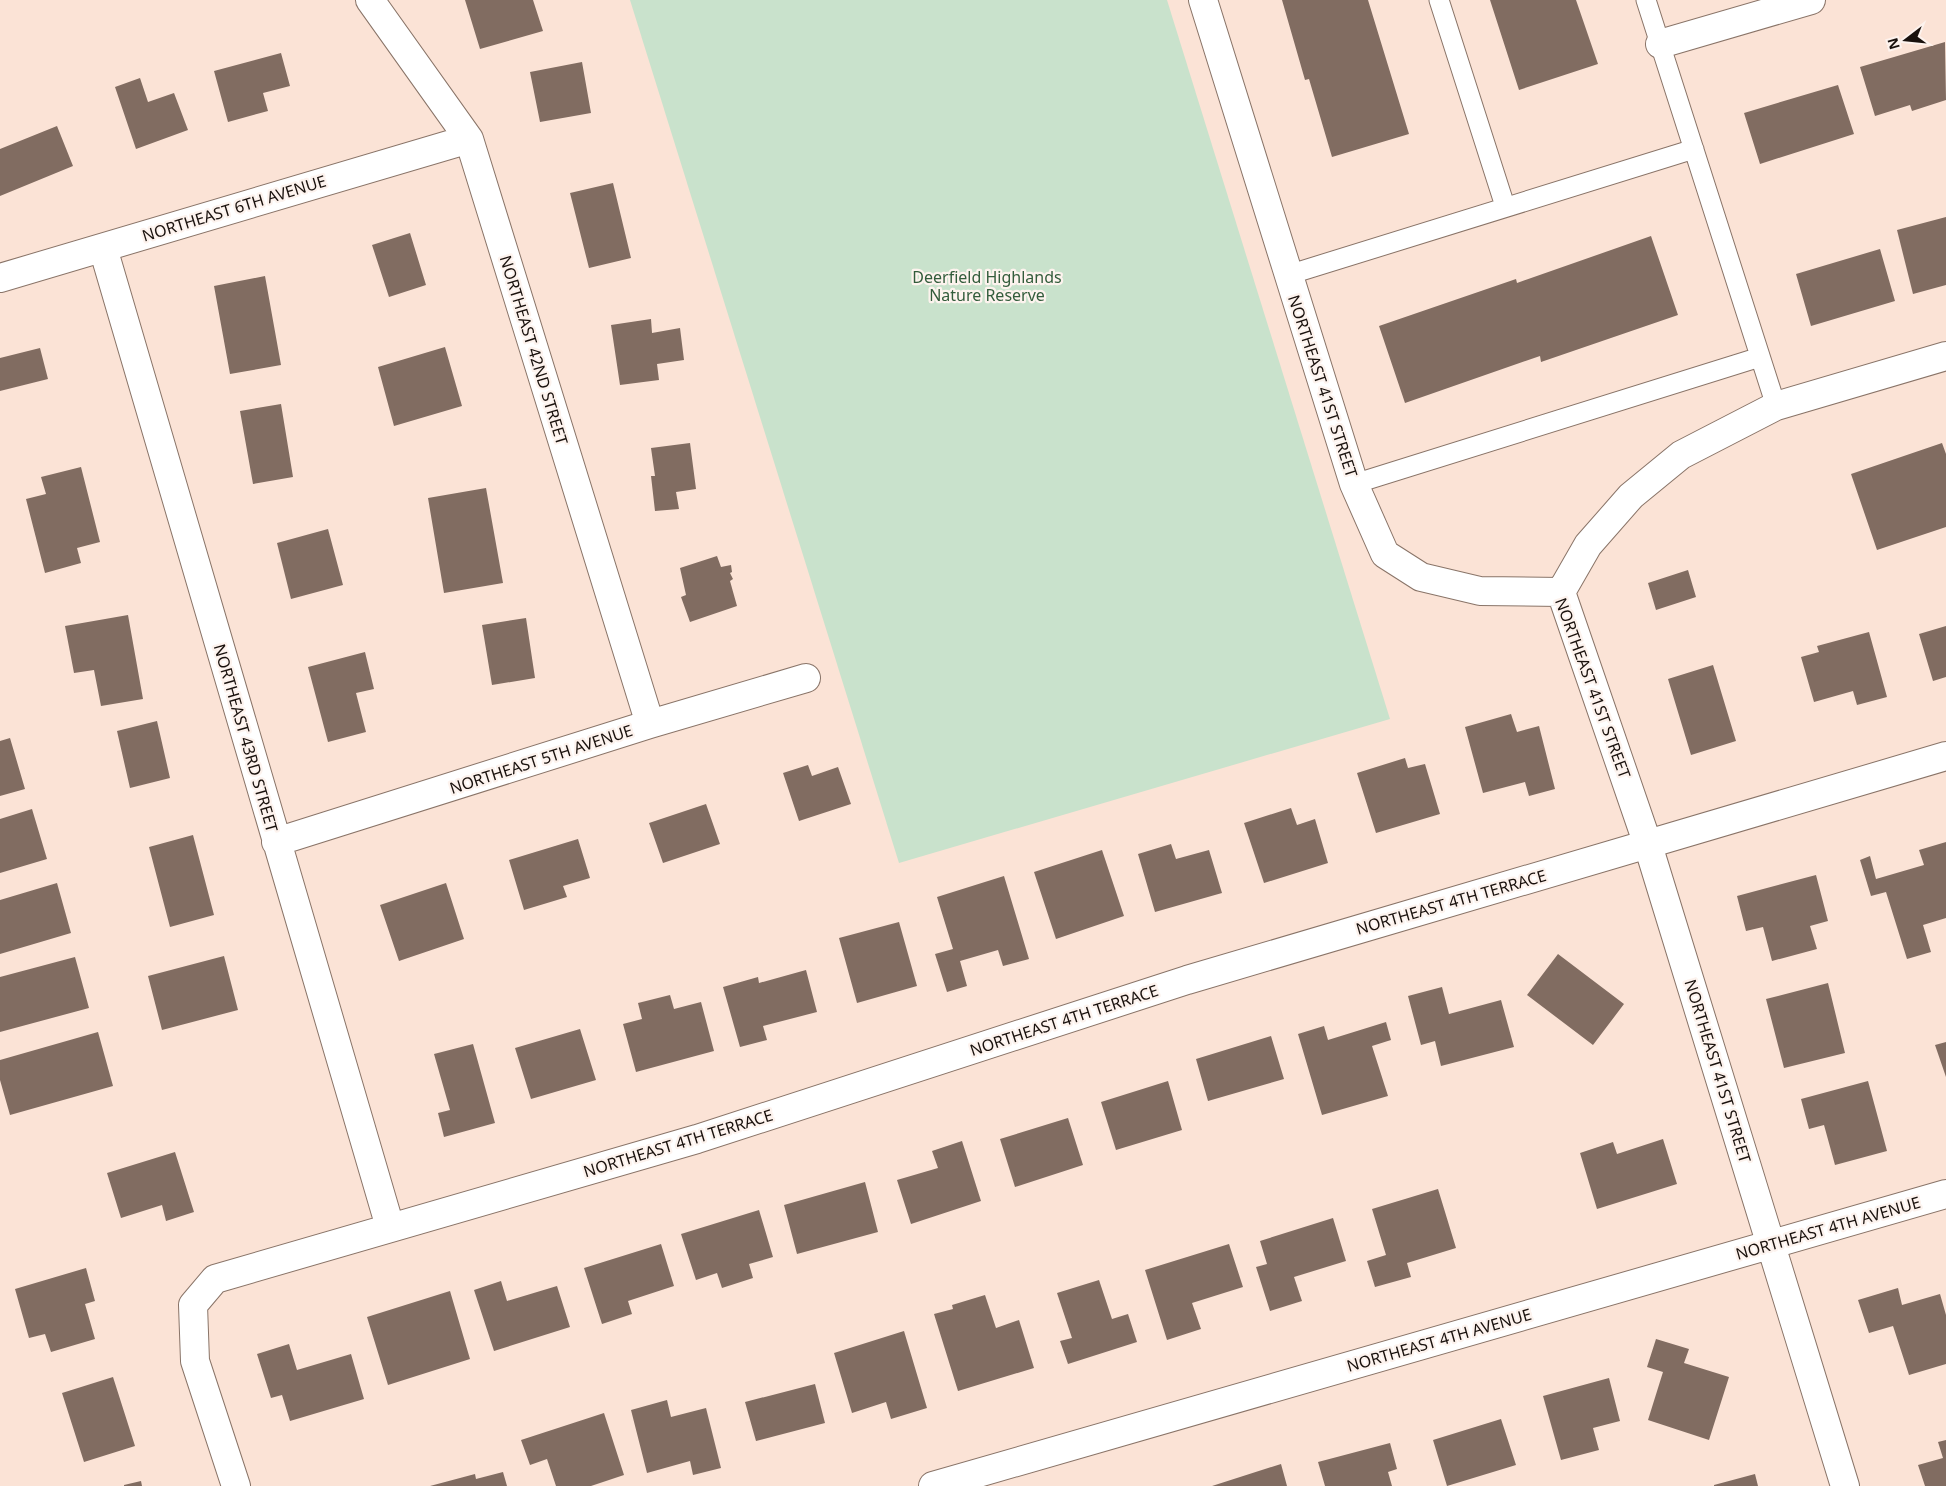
<svg xmlns="http://www.w3.org/2000/svg" width="1946" height="1486" font-family="'Noto Sans',sans-serif">
<rect width="100%" height="100%" fill="#fbe3d6"/>
<!-- green -->
<path fill="#c9e2cc" d="M 630,0 L 1167,0 L 1390,719 L 899,863 Z"/>
<!-- building -->
<path fill="#816c61" d="M 465,0 L 533,0 L 543,31 L 480,49 Z
M 1282,0 L 1368,0 L 1409,134 L 1332,157 L 1309,79 L 1305,80 Z
M 1490,0 L 1576,0 L 1598,64 L 1519,90 Z
M 1945,42 L 1946,100 L 1912,111 L 1910,105 L 1875,116 L 1860,67 Z
M 281,53 L 290,86 L 263,93 L 268,111 L 228,122 L 214,71 Z
M 582,62 L 591,113 L 540,122 L 530,72 Z
M 140,78 L 148,102 L 174,93 L 188,130 L 136,149 L 115,87 Z
M 1838,85 L 1854,134 L 1760,164 L 1744,113 Z
M 57,126 L 73,166 L 0,196 L 0,149 Z
M 613,183 L 631,258 L 589,268 L 570,193 Z
M 1946,217 L 1946,285 L 1913,294 L 1897,230 Z
M 410,233 L 426,285 L 389,297 L 372,245 Z
M 1651,236 L 1678,315 L 1541,362 L 1540,356 L 1405,403 L 1379,326 L 1516,279 L 1517,283 Z
M 1880,249 L 1895,301 L 1811,326 L 1796,274 Z
M 265,276 L 281,365 L 230,374 L 214,286 Z
M 651,319 L 652,333 L 680,328 L 684,360 L 657,364 L 659,380 L 620,385 L 611,325 Z
M 445,347 L 462,406 L 394,426 L 378,367 Z
M 40,348 L 48,379 L 0,391 L 0,358 Z
M 281,404 L 293,477 L 253,484 L 240,411 Z
M 690,443 L 696,489 L 676,492 L 679,509 L 655,511 L 651,476 L 655,476 L 651,448 Z
M 1942,443 L 1946,454 L 1946,527 L 1877,550 L 1851,474 Z
M 81,467 L 100,542 L 77,548 L 81,563 L 45,573 L 26,499 L 46,494 L 41,477 Z
M 486,488 L 503,583 L 444,593 L 428,498 Z
M 328,529 L 343,585 L 291,599 L 277,543 Z
M 717,556 L 721,567 L 731,565 L 732,572 L 730,573 L 733,579 L 730,581 L 737,606 L 690,622 L 681,597 L 686,595 L 680,568 Z
M 1688,570 L 1696,597 L 1656,610 L 1648,583 Z
M 128,615 L 143,699 L 101,706 L 94,670 L 74,673 L 65,626 Z
M 526,618 L 535,678 L 492,685 L 482,625 Z
M 1946,626 L 1946,677 L 1933,681 L 1919,634 Z
M 1869,632 L 1887,697 L 1857,705 L 1853,691 L 1814,702 L 1801,657 L 1819,652 L 1817,646 Z
M 365,652 L 374,689 L 356,693 L 366,732 L 328,742 L 308,667 Z
M 1713,665 L 1736,741 L 1691,755 L 1668,679 Z
M 1511,714 L 1517,732 L 1539,726 L 1555,789 L 1529,796 L 1525,782 L 1483,793 L 1465,727 Z
M 157,721 L 170,778 L 130,788 L 117,731 Z
M 10,738 L 25,789 L 0,796 L 0,741 Z
M 1405,758 L 1408,768 L 1425,764 L 1440,814 L 1376,833 L 1357,773 Z
M 808,765 L 812,776 L 838,767 L 851,804 L 799,821 L 783,773 Z
M 706,804 L 720,844 L 663,863 L 649,823 Z
M 1291,808 L 1297,825 L 1315,819 L 1328,863 L 1264,883 L 1244,823 Z
M 32,809 L 47,859 L 0,873 L 0,819 Z
M 193,835 L 214,915 L 170,927 L 149,847 Z
M 578,839 L 590,878 L 563,886 L 567,897 L 524,910 L 509,860 Z
M 1946,842 L 1946,918 L 1923,925 L 1931,952 L 1907,959 L 1886,892 L 1871,896 L 1860,860 L 1870,856 L 1876,879 L 1924,865 L 1919,850 Z
M 1171,844 L 1176,859 L 1209,850 L 1222,893 L 1155,912 L 1138,854 Z
M 1102,850 L 1124,916 L 1056,939 L 1034,872 Z
M 1816,875 L 1828,921 L 1810,926 L 1817,949 L 1772,961 L 1763,927 L 1746,931 L 1737,896 Z
M 1004,876 L 1029,959 L 1003,966 L 998,950 L 960,961 L 967,986 L 947,992 L 935,954 L 953,949 L 937,897 Z
M 57,883 L 71,933 L 0,954 L 0,900 Z
M 446,883 L 464,939 L 399,961 L 380,905 Z
M 899,922 L 917,986 L 857,1003 L 839,938 Z
M 1558,954 L 1624,1004 L 1593,1045 L 1527,995 Z
M 224,956 L 238,1010 L 162,1030 L 148,976 Z
M 75,957 L 89,1008 L 0,1032 L 0,977 Z
M 806,970 L 817,1012 L 763,1026 L 767,1040 L 740,1047 L 723,987 L 758,977 L 759,983 Z
M 1828,983 L 1845,1053 L 1784,1068 L 1766,999 Z
M 1442,987 L 1449,1014 L 1501,1000 L 1514,1047 L 1441,1066 L 1435,1041 L 1421,1045 L 1408,996 Z
M 670,995 L 674,1009 L 701,1002 L 714,1051 L 636,1072 L 623,1024 L 642,1019 L 638,1003 Z
M 1386,1022 L 1391,1040 L 1372,1046 L 1388,1096 L 1322,1115 L 1298,1034 L 1324,1026 L 1328,1040 Z
M 580,1029 L 596,1080 L 531,1099 L 515,1048 Z
M 98,1032 L 113,1086 L 10,1115 L 0,1080 L 0,1060 Z
M 1271,1036 L 1284,1079 L 1208,1101 L 1196,1059 Z
M 1946,1042 L 1946,1077 L 1935,1045 Z
M 473,1044 L 495,1123 L 444,1137 L 438,1113 L 450,1110 L 434,1054 Z
M 1168,1081 L 1182,1130 L 1116,1150 L 1101,1102 Z
M 1868,1081 L 1887,1151 L 1835,1165 L 1824,1125 L 1809,1129 L 1801,1099 Z
M 1068,1118 L 1083,1165 L 1015,1187 L 1000,1139 Z
M 1663,1139 L 1677,1184 L 1597,1209 L 1580,1153 L 1613,1142 L 1617,1154 Z
M 962,1141 L 981,1201 L 911,1224 L 897,1180 L 938,1168 L 932,1151 Z
M 175,1152 L 194,1212 L 166,1221 L 162,1205 L 121,1218 L 107,1173 Z
M 865,1182 L 878,1232 L 797,1254 L 784,1205 Z
M 1438,1189 L 1456,1248 L 1407,1263 L 1411,1277 L 1375,1287 L 1367,1261 L 1386,1255 L 1372,1209 Z
M 759,1210 L 773,1257 L 749,1264 L 753,1278 L 722,1288 L 717,1273 L 696,1280 L 681,1234 Z
M 1333,1218 L 1346,1261 L 1294,1277 L 1302,1301 L 1270,1311 L 1256,1267 L 1267,1264 L 1260,1241 Z
M 661,1244 L 674,1286 L 628,1301 L 632,1314 L 602,1324 L 584,1268 Z
M 1229,1244 L 1243,1287 L 1192,1303 L 1201,1329 L 1167,1340 L 1145,1270 Z
M 86,1268 L 95,1301 L 85,1304 L 95,1339 L 51,1352 L 45,1334 L 29,1338 L 15,1289 Z
M 1099,1280 L 1112,1319 L 1128,1314 L 1137,1342 L 1068,1364 L 1060,1341 L 1072,1338 L 1057,1293 Z
M 501,1281 L 507,1301 L 557,1286 L 570,1327 L 494,1351 L 474,1290 Z
M 1898,1288 L 1902,1305 L 1940,1294 L 1946,1315 L 1946,1364 L 1909,1375 L 1893,1326 L 1869,1333 L 1858,1300 Z
M 450,1291 L 470,1359 L 388,1385 L 367,1317 Z
M 985,1295 L 996,1328 L 1019,1320 L 1034,1368 L 958,1391 L 934,1314 L 953,1309 L 952,1305 Z
M 904,1331 L 927,1408 L 891,1419 L 886,1402 L 852,1413 L 834,1353 Z
M 1656,1339 L 1689,1349 L 1684,1363 L 1729,1377 L 1709,1440 L 1648,1420 L 1663,1372 L 1647,1367 Z
M 289,1344 L 297,1370 L 351,1354 L 364,1399 L 290,1421 L 282,1395 L 271,1398 L 257,1354 Z
M 113,1377 L 135,1446 L 84,1462 L 62,1393 Z
M 1609,1378 L 1620,1421 L 1593,1428 L 1599,1450 L 1561,1460 L 1543,1396 Z
M 815,1384 L 825,1423 L 756,1441 L 745,1402 Z
M 667,1400 L 671,1417 L 706,1408 L 721,1468 L 693,1475 L 690,1461 L 647,1473 L 631,1410 Z
M 604,1413 L 624,1475 L 591,1486 L 556,1486 L 547,1459 L 530,1465 L 521,1440 Z
M 1501,1419 L 1516,1465 L 1447,1486 L 1433,1440 Z
M 1946,1440 L 1946,1486 L 1925,1486 L 1918,1465 L 1943,1458 L 1938,1442 Z
M 1390,1443 L 1397,1469 L 1388,1472 L 1392,1486 L 1325,1486 L 1318,1462 Z
M 1281,1464 L 1287,1486 L 1212,1486 Z
M 503,1472 L 507,1486 L 430,1486 L 475,1474 L 476,1479 Z
M 1755,1474 L 1758,1486 L 1714,1486 L 1714,1485 Z
M 141,1481 L 142,1486 L 124,1486 L 124,1485 Z"/>
<g fill="none" stroke-linecap="round" stroke-linejoin="round">
<!-- service casing -->
<g stroke="#897468" stroke-width="21">
<path id="service" d="M 1439,0 L 1505,206
M 1646,0 L 1776,406
M 1288,275 L 1694,149
M 1354,484 L 1760,357"/>
</g>
<!-- minor casing -->
<g stroke="#897468" stroke-width="30">
<path id="minor" d="M 370,0 L 469,139 L 650,724
M 1203,0 L 1354,484 L 1385,554 L 1421,577 L 1480,591 L 1561,592 L 1648,845 L 1845,1486
M 1660,44 L 1811,0
M 103,248 L 390,1227
M 0,278 L 469,139
M 1561,592 L 1588,545 L 1631,496 L 1681,455 L 1776,406 L 1946,356
M 276,842 L 650,724 L 806,678
M 236,1486 L 195,1361 L 193,1305 L 215,1279 L 697,1139 L 1187,980 L 1946,756
M 933,1486 L 1946,1194"/>
</g>
<!-- service -->
<use href="#service" stroke="#fff" stroke-width="19"/>
<!-- minor -->
<use href="#minor" stroke="#fff" stroke-width="28"/>
</g>
<g text-anchor="middle" dominant-baseline="central" stroke-width="4.5" stroke-linejoin="round" paint-order="stroke">
<!-- street labels -->
<g font-size="16" fill="#19110d" stroke="#fdf3ee">
<text transform="translate(234 208) rotate(-17)">NORTHEAST 6TH AVENUE</text>
<text transform="translate(534 350) rotate(73)">NORTHEAST 42ND STREET</text>
<text transform="translate(1323 386) rotate(72)">NORTHEAST 41ST STREET</text>
<text transform="translate(1593 688) rotate(70)">NORTHEAST 41ST STREET</text>
<text transform="translate(246 738) rotate(74)">NORTHEAST 43RD STREET</text>
<text transform="translate(541 759) rotate(-18)">NORTHEAST 5TH AVENUE</text>
<text transform="translate(1451 902) rotate(-16)">NORTHEAST 4TH TERRACE</text>
<text transform="translate(1064 1020) rotate(-18)">NORTHEAST 4TH TERRACE</text>
<text transform="translate(1718 1071) rotate(73)">NORTHEAST 41ST STREET</text>
<text transform="translate(678 1143) rotate(-17)">NORTHEAST 4TH TERRACE</text>
<text transform="translate(1828 1228) rotate(-16)">NORTHEAST 4TH AVENUE</text>
<text transform="translate(1439 1340) rotate(-16)">NORTHEAST 4TH AVENUE</text>
</g>
<!-- park labels -->
<g font-size="16" fill="#325c3b" stroke="#fdf3ee">
<text x="987" y="277">Deerfield Highlands<tspan x="987" dy="18">Nature Reserve</tspan></text>
</g>
</g>
<!-- north arrow -->
<g transform="translate(1906 40) rotate(254)" stroke="#fdf3ee" stroke-width="4" paint-order="stroke">
<path d="M0-4L9 19L0 12L-9 19Z" fill="#19110d"/>
<text y="-8" font-size="14" font-weight="bold" text-anchor="middle" fill="#19110d">N</text>
</g>
</svg>
